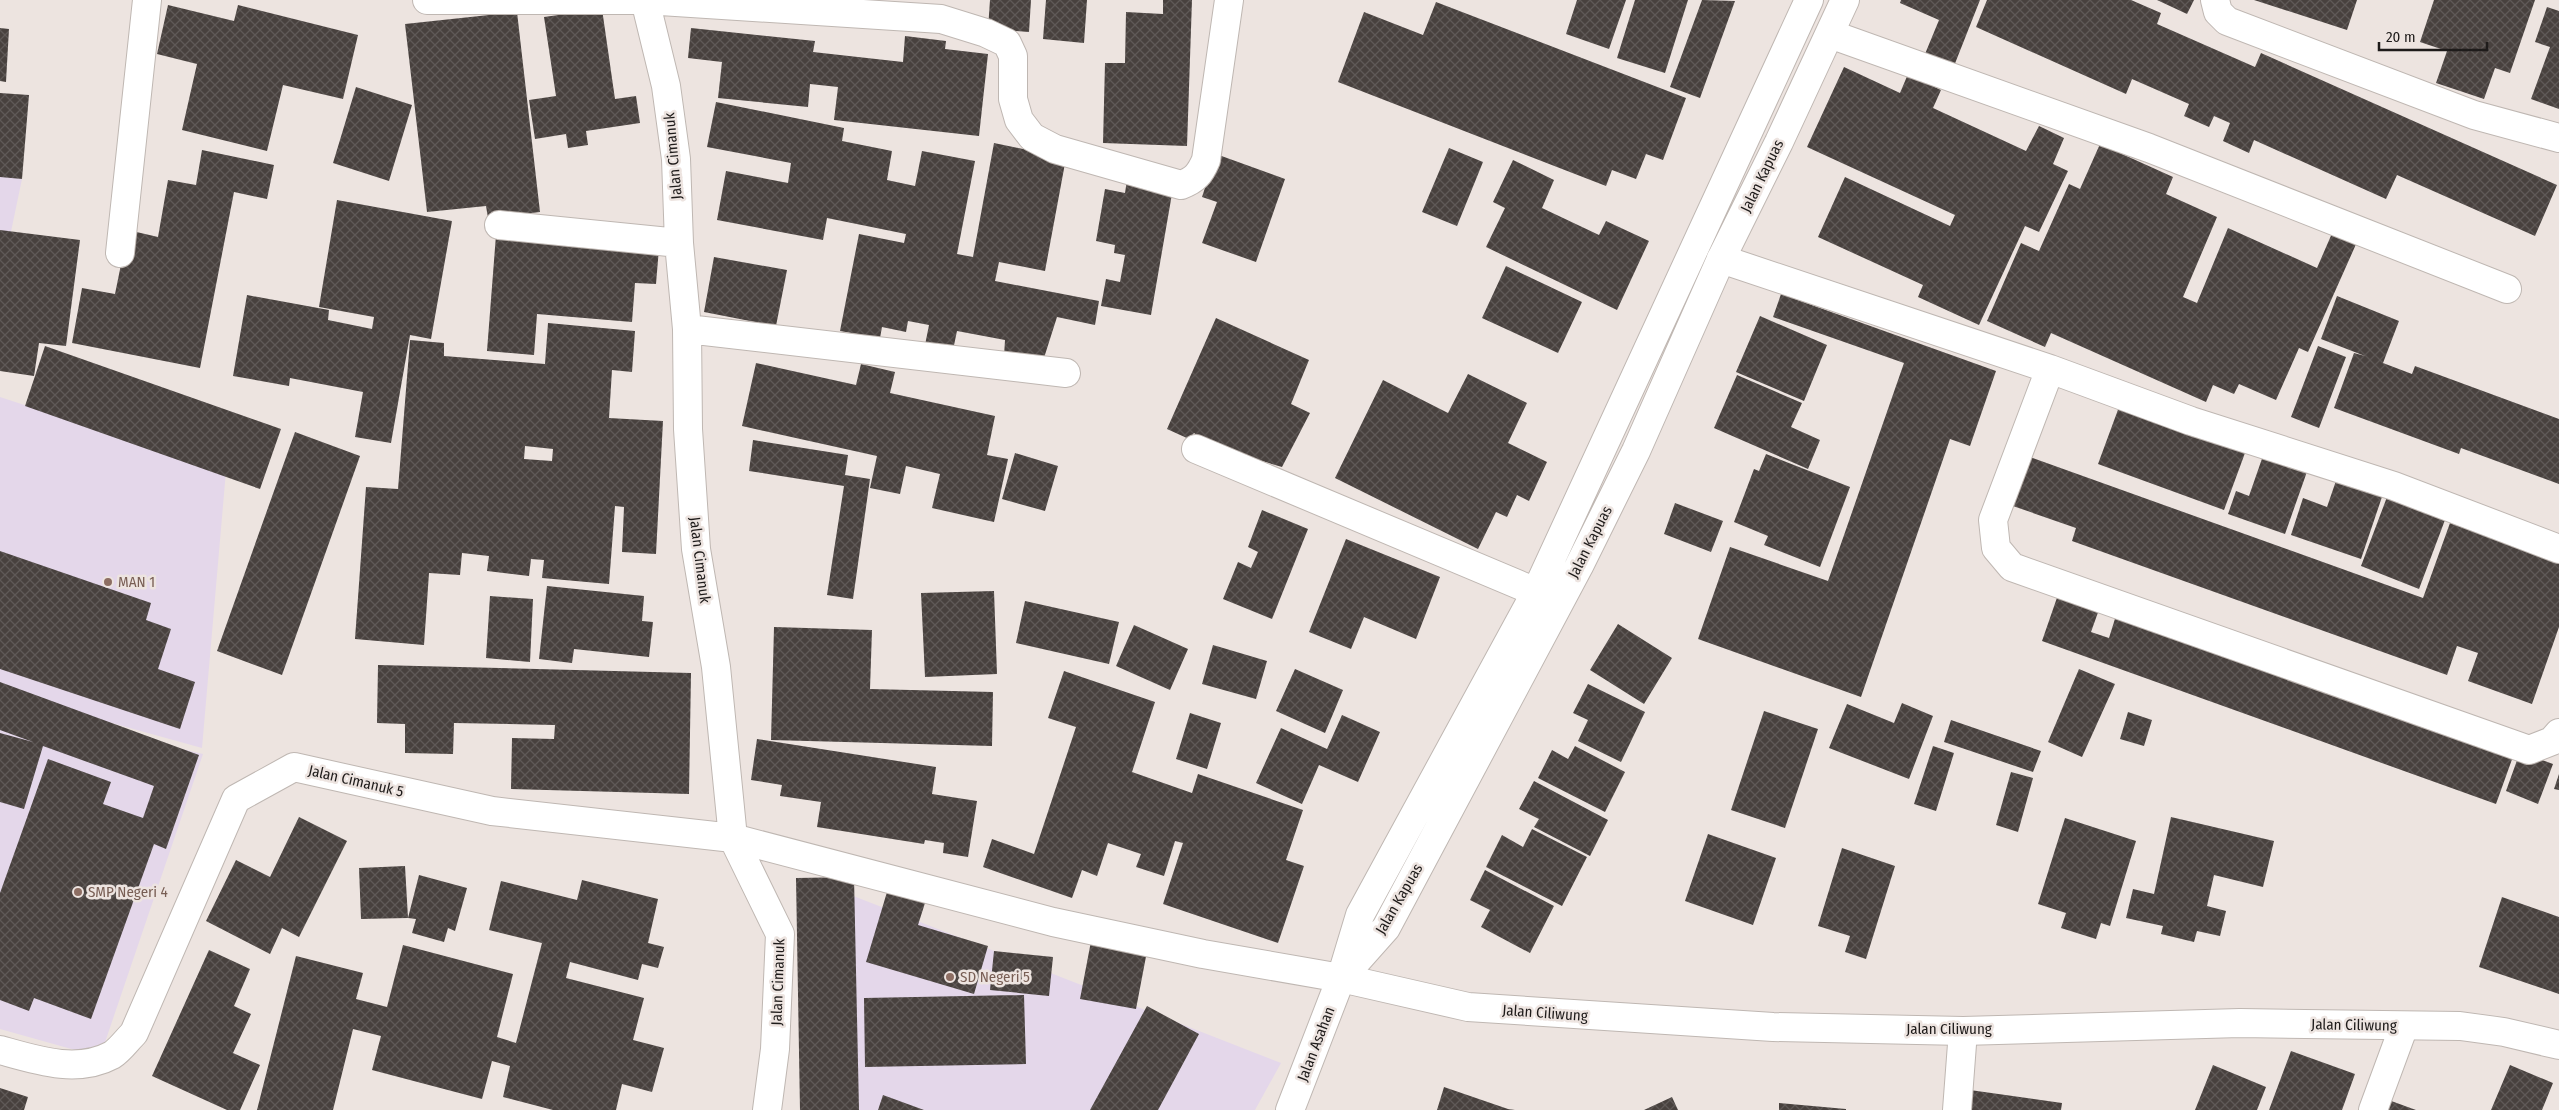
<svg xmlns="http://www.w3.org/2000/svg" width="2559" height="1110" font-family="'Fira Sans Condensed',sans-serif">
<defs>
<pattern id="building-cross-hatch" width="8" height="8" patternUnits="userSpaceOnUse" patternTransform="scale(1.25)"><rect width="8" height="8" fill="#48413e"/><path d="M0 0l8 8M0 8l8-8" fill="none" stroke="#5f5957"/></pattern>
</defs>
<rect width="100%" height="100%" fill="#ede4e0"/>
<!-- education -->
<path fill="#e4d7ea" d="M 0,174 L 22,179 L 0,284 Z
M 0,397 L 226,471 L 202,748 L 0,692 Z
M 0,707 L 203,754 L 100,1057 L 0,1029 Z
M 838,890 L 1281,1063 L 1255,1110 L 834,1110 Z"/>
<!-- building -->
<path fill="url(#building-cross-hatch)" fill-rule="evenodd" d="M 990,0 L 1031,0 L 1029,32 L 988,29 Z
M 1046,0 L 1087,0 L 1084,43 L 1043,39 Z
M 1163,0 L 1192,0 L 1187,146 L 1103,143 L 1105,63 L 1125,63 L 1126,12 L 1163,14 Z
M 1577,0 L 1626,0 L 1609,49 L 1566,34 Z
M 1635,0 L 1688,0 L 1665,73 L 1617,58 Z
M 1702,0 L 1735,1 L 1700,98 L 1670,87 Z
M 1901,0 L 1980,0 L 1954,66 L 1925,54 L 1939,20 L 1900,3 Z
M 1987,0 L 2131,0 L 2161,13 L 2157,24 L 2255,67 L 2261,53 L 2557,185 L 2535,236 L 2397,175 L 2386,199 L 2254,140 L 2249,153 L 2223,141 L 2230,123 L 2214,116 L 2209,127 L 2184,116 L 2189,104 L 2132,79 L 2126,94 L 1976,27 Z
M 2157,0 L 2194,0 L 2187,14 Z
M 2254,0 L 2357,0 L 2347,30 Z
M 2434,0 L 2535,0 L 2510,73 L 2495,68 L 2484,99 L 2436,83 L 2447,51 L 2420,42 Z
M 1436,2 L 1686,98 L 1663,160 L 1646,154 L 1636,179 L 1612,170 L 1606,186 L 1338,82 L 1364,12 L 1423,35 Z
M 168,5 L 234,21 L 238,5 L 358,35 L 343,99 L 283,85 L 267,151 L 182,130 L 197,64 L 157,54 Z
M 2547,7 L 2559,11 L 2559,109 L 2531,99 L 2550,47 L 2535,42 Z
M 602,9 L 615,99 L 636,96 L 640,123 L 586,131 L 588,145 L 568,148 L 566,134 L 535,139 L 529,100 L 556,96 L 544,17 Z
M 517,12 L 540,212 L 488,218 L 486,206 L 427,212 L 405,24 Z
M 0,28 L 9,29 L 6,82 L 0,81 Z
M 691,28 L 815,41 L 813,52 L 903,62 L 905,36 L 946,41 L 945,49 L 988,54 L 979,136 L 834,120 L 838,87 L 810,84 L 808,107 L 718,98 L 722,62 L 688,58 Z
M 1844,67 L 1900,93 L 1908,74 L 1941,90 L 1933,108 L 2026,151 L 2039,126 L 2064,138 L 2053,164 L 2068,171 L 2039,232 L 2025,226 L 1979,325 L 1918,297 L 1923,285 L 1818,237 L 1845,177 L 1950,226 L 1955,215 L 1807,147 Z
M 356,87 L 412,105 L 389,181 L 333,163 Z
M 0,93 L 29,95 L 22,179 L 0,177 Z
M 716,102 L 844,128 L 842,141 L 892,151 L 887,180 L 915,186 L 922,151 L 975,161 L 957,254 L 973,257 L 994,143 L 1066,158 L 1045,271 L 999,262 L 995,281 L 1099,301 L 1095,325 L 1057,317 L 1043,361 L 1004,356 L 1005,340 L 957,331 L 953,350 L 925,345 L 929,325 L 908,321 L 906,332 L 882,327 L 880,338 L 840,331 L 859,234 L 904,243 L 906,234 L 827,218 L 823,240 L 717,220 L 726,171 L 788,183 L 791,163 L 707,147 Z
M 2100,144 L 2173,177 L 2166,194 L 2217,217 L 2183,297 L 2197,303 L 2228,228 L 2317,268 L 2333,231 L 2357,242 L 2308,352 L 2299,348 L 2276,400 L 2239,384 L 2234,394 L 2213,385 L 2206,402 L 2051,333 L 2045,347 L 1987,321 L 2021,243 L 2039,251 L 2069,184 L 2080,189 Z
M 1449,148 L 1483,162 L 1457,226 L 1422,212 Z
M 202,150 L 274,165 L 267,199 L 234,192 L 200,368 L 72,343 L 82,288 L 115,294 L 128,230 L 158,237 L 168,180 L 196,185 Z
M 1216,154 L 1285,179 L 1256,262 L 1202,243 L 1217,202 L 1202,197 Z
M 1513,160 L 1554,180 L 1542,208 L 1599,235 L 1606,221 L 1649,241 L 1617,310 L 1486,247 L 1505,208 L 1493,202 Z
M 1127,180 L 1173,188 L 1151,315 L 1101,306 L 1106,279 L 1120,282 L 1125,255 L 1114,253 L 1115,245 L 1096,241 L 1105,189 L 1125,193 Z
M 337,200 L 452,221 L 431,339 L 410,335 L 391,443 L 355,437 L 363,392 L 290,378 L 289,386 L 233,376 L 247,295 L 329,310 L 328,320 L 372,329 L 374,317 L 319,307 Z
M 0,230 L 80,240 L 66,346 L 39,343 L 34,376 L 0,371 Z
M 496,235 L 659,248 L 656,284 L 635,283 L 632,322 L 537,314 L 534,355 L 487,351 Z
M 714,257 L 787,270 L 776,326 L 704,312 Z
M 1506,266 L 1582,302 L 1558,353 L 1482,318 Z
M 1781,294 L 1996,371 L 1970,446 L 1950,439 L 1861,697 L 1698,639 L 1730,547 L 1828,581 L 1904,363 L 1773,317 Z
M 2337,296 L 2399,321 L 2383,363 L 2412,374 L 2415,366 L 2559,419 L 2559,484 L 2461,448 L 2459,454 L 2334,408 L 2354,353 L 2365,356 L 2321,339 Z
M 1760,316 L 1827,345 L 1804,401 L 1736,372 Z
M 1216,318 L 1309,360 L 1291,404 L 1310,413 L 1282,467 L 1212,446 L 1194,433 L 1189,439 L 1167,429 Z
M 548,323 L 635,331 L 632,372 L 612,370 L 609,418 L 663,421 L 656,554 L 622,552 L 624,507 L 615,506 L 609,584 L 542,578 L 544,560 L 531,559 L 529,576 L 487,571 L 489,556 L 462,553 L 460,575 L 429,573 L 424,645 L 355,639 L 366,487 L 398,489 L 410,340 L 444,343 L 444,356 L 545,364 ZM 525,446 L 553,449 L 552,461 L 524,459 Z
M 45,346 L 281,429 L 260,489 L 25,406 Z
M 2318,346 L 2346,357 L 2319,428 L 2291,417 Z
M 756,363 L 856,385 L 861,364 L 895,372 L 890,393 L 995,416 L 987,455 L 1008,459 L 994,522 L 932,508 L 940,474 L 906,466 L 900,494 L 870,488 L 877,456 L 742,426 Z
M 1468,374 L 1527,403 L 1508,443 L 1547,462 L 1529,501 L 1517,495 L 1507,517 L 1496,512 L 1478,549 L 1335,478 L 1383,380 L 1448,413 Z
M 1737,375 L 1802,403 L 1791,427 L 1820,440 L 1808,469 L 1714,428 Z
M 2119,407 L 2245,453 L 2224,510 L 2098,464 Z
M 295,432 L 360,456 L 282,675 L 217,651 Z
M 753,440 L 848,455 L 845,475 L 870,479 L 853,599 L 827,595 L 844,486 L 749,471 Z
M 2265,450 L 2309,466 L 2285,534 L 2228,514 L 2236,491 L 2249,496 Z
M 1015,453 L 1058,466 L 1045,511 L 1002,499 Z
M 1766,454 L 1850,487 L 1820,567 L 1764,545 L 1768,536 L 1734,522 L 1754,469 L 1759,471 Z
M 2030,457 L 2423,598 L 2450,523 L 2559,561 L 2559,627 L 2532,704 L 2468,681 L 2478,653 L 2457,646 L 2447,675 L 2072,541 L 2076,528 L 2013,506 Z
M 2338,475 L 2384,491 L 2361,559 L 2291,535 L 2303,498 L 2327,507 Z
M 2387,497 L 2445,520 L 2419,589 L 2361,566 Z
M 1675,503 L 1723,521 L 1711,552 L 1664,534 Z
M 1262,510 L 1308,529 L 1272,619 L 1223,599 L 1238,562 L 1251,568 L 1258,552 L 1248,547 Z
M 1346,539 L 1440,577 L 1416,639 L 1364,617 L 1351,649 L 1309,632 Z
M 0,551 L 151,603 L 146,620 L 171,629 L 158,669 L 195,682 L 180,729 L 0,669 Z
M 547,586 L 644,596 L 642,621 L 653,622 L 649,657 L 574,649 L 572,663 L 539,659 Z
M 2060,589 L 2101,604 L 2091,632 L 2109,638 L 2118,609 L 2515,751 L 2496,804 L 2042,641 Z
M 994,591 L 997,674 L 925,677 L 921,593 Z
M 490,596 L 533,599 L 530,662 L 486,658 Z
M 1025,601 L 1119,622 L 1109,664 L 1016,643 Z
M 1618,624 L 1672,658 L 1644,704 L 1590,670 Z
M 1134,625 L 1188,649 L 1170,690 L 1116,666 Z
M 774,627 L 872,630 L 870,689 L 993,692 L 992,746 L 771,740 Z
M 1213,645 L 1267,661 L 1256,699 L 1202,684 Z
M 378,665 L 691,673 L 689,794 L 511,789 L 512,738 L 554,739 L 555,725 L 454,723 L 453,754 L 405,753 L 405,724 L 377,723 Z
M 1295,669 L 1343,690 L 1325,733 L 1276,711 Z
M 2079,669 L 2115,684 L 2082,757 L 2048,742 Z
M 1064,671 L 1155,702 L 1132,772 L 1192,793 L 1198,774 L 1303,810 L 1286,860 L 1304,866 L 1278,943 L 1163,904 L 1183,843 L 1175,841 L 1164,876 L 1136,867 L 1141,854 L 1108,843 L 1097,876 L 1082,870 L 1072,898 L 983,867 L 992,839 L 1034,854 L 1076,727 L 1048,718 Z
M 0,682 L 199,755 L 166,849 L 154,844 L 91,1019 L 34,998 L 29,1011 L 0,1000 L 0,893 L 48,759 L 111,782 L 103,804 L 143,818 L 154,786 L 43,746 L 24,809 L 0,802 L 0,733 L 33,742 L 0,730 Z
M 1588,684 L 1645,712 L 1621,762 L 1578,741 L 1588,720 L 1573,713 Z
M 1902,703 L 1933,716 L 1909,779 L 1829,748 L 1847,704 L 1894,723 Z
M 1764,711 L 1818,729 L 1785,828 L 1731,810 Z
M 2128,712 L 2152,720 L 2144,746 L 2120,739 Z
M 1190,713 L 1221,723 L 1207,769 L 1176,759 Z
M 1342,715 L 1380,732 L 1358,782 L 1319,765 L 1302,804 L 1256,783 L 1281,728 L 1327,749 Z
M 1951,720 L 2041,751 L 2033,772 L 1944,742 Z
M 757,739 L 936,767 L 932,794 L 977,801 L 968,857 L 943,853 L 944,843 L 925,840 L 924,844 L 817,827 L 821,802 L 780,796 L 782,785 L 751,780 Z
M 1575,746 L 1625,772 L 1605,812 L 1538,778 L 1552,750 L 1568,759 Z
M 1933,746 L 1954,753 L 1936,811 L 1914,804 Z
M 2520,752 L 2553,764 L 2538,804 L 2506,791 Z
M 2011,772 L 2033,778 L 2018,832 L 1996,825 Z
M 2559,774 L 2559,790 L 2554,789 Z
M 1534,781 L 1608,820 L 1590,856 L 1534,827 L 1539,819 L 1519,809 Z
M 299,817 L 347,841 L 299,937 L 282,928 L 270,954 L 206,921 L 236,860 L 270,877 Z
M 2171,817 L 2274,841 L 2263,887 L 2214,875 L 2207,906 L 2226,911 L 2220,936 L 2197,931 L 2194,942 L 2161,934 L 2163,926 L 2126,918 L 2133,889 L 2154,894 Z
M 2065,818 L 2136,841 L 2110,926 L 2101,923 L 2096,939 L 2061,928 L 2066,913 L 2038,904 Z
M 1532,829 L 1587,857 L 1562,906 L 1486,867 L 1502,835 L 1523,847 Z
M 1708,834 L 1776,858 L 1753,925 L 1685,901 Z
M 1842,848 L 1895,866 L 1866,959 L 1845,952 L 1850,936 L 1818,926 Z
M 405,866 L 408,918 L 361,919 L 359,868 Z
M 1485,870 L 1554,906 L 1530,953 L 1481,927 L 1490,910 L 1470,900 Z
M 419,875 L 467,888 L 455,931 L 448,928 L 444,942 L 412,933 L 416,919 L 408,918 Z
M 854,877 L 859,1110 L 800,1110 L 796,878 Z
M 582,880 L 658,899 L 648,943 L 664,947 L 658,968 L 642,964 L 638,980 L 570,962 L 566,978 L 644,998 L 633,1040 L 664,1048 L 652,1092 L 622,1084 L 616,1110 L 553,1110 L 503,1097 L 510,1066 L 492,1061 L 482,1099 L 372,1070 L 381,1036 L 353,1029 L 333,1110 L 257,1110 L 296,956 L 363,973 L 356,999 L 387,1007 L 403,945 L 513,974 L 497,1037 L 516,1043 L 542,943 L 489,930 L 501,881 L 577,900 Z
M 887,892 L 925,903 L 918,925 L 988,946 L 974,994 L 866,962 Z
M 2502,897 L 2559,917 L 2559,994 L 2479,967 Z
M 1092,936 L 1148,946 L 1136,1009 L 1080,999 Z
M 209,950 L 250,969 L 234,1006 L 251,1014 L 233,1053 L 260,1065 L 240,1110 L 227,1110 L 152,1076 Z
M 994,951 L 1053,957 L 1049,996 L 990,990 Z
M 1024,995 L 1026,1064 L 865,1067 L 864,998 Z
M 1147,1006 L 1199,1034 L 1158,1110 L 1090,1110 Z
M 2291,1051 L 2355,1074 L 2342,1110 L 2269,1110 Z
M 2213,1065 L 2266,1087 L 2257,1110 L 2195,1110 Z
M 2510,1065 L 2553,1083 L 2542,1110 L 2491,1110 Z
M 1444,1087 L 1508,1109 L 1515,1110 L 1437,1110 Z
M 0,1088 L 28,1097 L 24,1110 L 0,1110 Z
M 1970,1090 L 2062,1103 L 2061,1110 L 1968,1110 Z
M 883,1095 L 924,1110 L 878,1110 Z
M 1672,1097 L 1678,1110 L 1644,1110 Z
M 2383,1098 L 2416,1110 L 2379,1110 Z
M 1779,1103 L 1846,1109 L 1846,1110 L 1779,1110 Z"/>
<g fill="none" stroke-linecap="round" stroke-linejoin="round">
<!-- minor casing -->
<g stroke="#bfb7b2" stroke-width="30">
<path id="minor" d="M 427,0 L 645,0 L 941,19 L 986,33 L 1007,43 L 1013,56 L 1013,99 L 1019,120 L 1032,137 L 1055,149 L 1181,185 C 1195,180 1200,174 1206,160 L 1229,0
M 645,0 L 666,86 L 676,159 L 679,243 L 687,329 L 688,429 L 696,549 L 716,667 L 733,838 L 780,934 L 775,1049 L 767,1110
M 2215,0 L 2218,12 L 2227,21 L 2474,115 L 2559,138
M 1830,34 L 2149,148 L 2507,289
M 499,225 L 679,243
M 120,253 L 147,0
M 1721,259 L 2050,369 L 2191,421 L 2394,486 L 2559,549
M 687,329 L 1066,373
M 2050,369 L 1993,520 L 1996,548 L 2012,567 L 2529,750 L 2552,741 L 2559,733
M 1196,449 L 1536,592
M 0,1050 C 36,1060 77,1074 112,1055 C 120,1050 127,1040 134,1033 L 236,799 L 294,767 L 492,811 L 733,838 L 1053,922 L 1203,954 L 1341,978
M 1957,1110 L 1963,1031
M 2373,1110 L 2404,1026"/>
</g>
<!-- tertiary casing -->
<g stroke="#bfb7b2" stroke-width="30">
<path id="tertiary" d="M 1346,973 L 1386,928 L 1579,566 L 1636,451 L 1721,259 L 1779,142 L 1845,0
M 1341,978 L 1468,1007 L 1773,1027 L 1963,1031 L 2240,1023 L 2460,1026 L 2504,1032 L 2559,1045
M 1290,1110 L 1341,978 L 1360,915 L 1536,592 L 1809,0"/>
</g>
<!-- minor -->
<use href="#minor" stroke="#fff" stroke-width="28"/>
<!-- tertiary -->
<use href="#tertiary" stroke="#fff" stroke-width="28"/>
</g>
<!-- markers -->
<g fill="#8d6e63" stroke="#ede4e0" stroke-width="2">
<circle cx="108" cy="582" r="5"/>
<circle cx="78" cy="892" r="5"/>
<circle cx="950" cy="977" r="5"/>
</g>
<g text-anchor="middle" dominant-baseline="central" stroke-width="5" stroke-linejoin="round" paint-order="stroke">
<!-- street labels -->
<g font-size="15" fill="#1e1b1a" stroke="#ede4e0">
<text transform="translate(673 156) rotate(-95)">Jalan Cimanuk</text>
<text transform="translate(1762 176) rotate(-64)">Jalan Kapuas</text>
<text transform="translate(1590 542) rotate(-63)">Jalan Kapuas</text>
<text transform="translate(700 560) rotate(83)">Jalan Cimanuk</text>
<text transform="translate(356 781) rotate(13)">Jalan Cimanuk 5</text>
<text transform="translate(1399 899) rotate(-60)">Jalan Kapuas</text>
<text transform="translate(778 982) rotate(-88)">Jalan Cimanuk</text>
<text transform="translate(1545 1013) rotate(4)">Jalan Ciliwung</text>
<text transform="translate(2354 1025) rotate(1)">Jalan Ciliwung</text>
<text x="1949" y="1029">Jalan Ciliwung</text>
<text transform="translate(1316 1044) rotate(-69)">Jalan Asahan</text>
</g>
<!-- education labels -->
<g font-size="15" fill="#785e54" stroke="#ede4e0" text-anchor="start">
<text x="118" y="582">MAN 1</text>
<text x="88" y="892">SMP Negeri 4</text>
<text x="960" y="977">SD Negeri 5</text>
</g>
</g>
<!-- scale -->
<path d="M2379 42v8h108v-8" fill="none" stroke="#1e1b1a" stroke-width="2.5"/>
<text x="2386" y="42" font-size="15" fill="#1e1b1a" stroke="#ede4e0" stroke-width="4" paint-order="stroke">20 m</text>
</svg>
